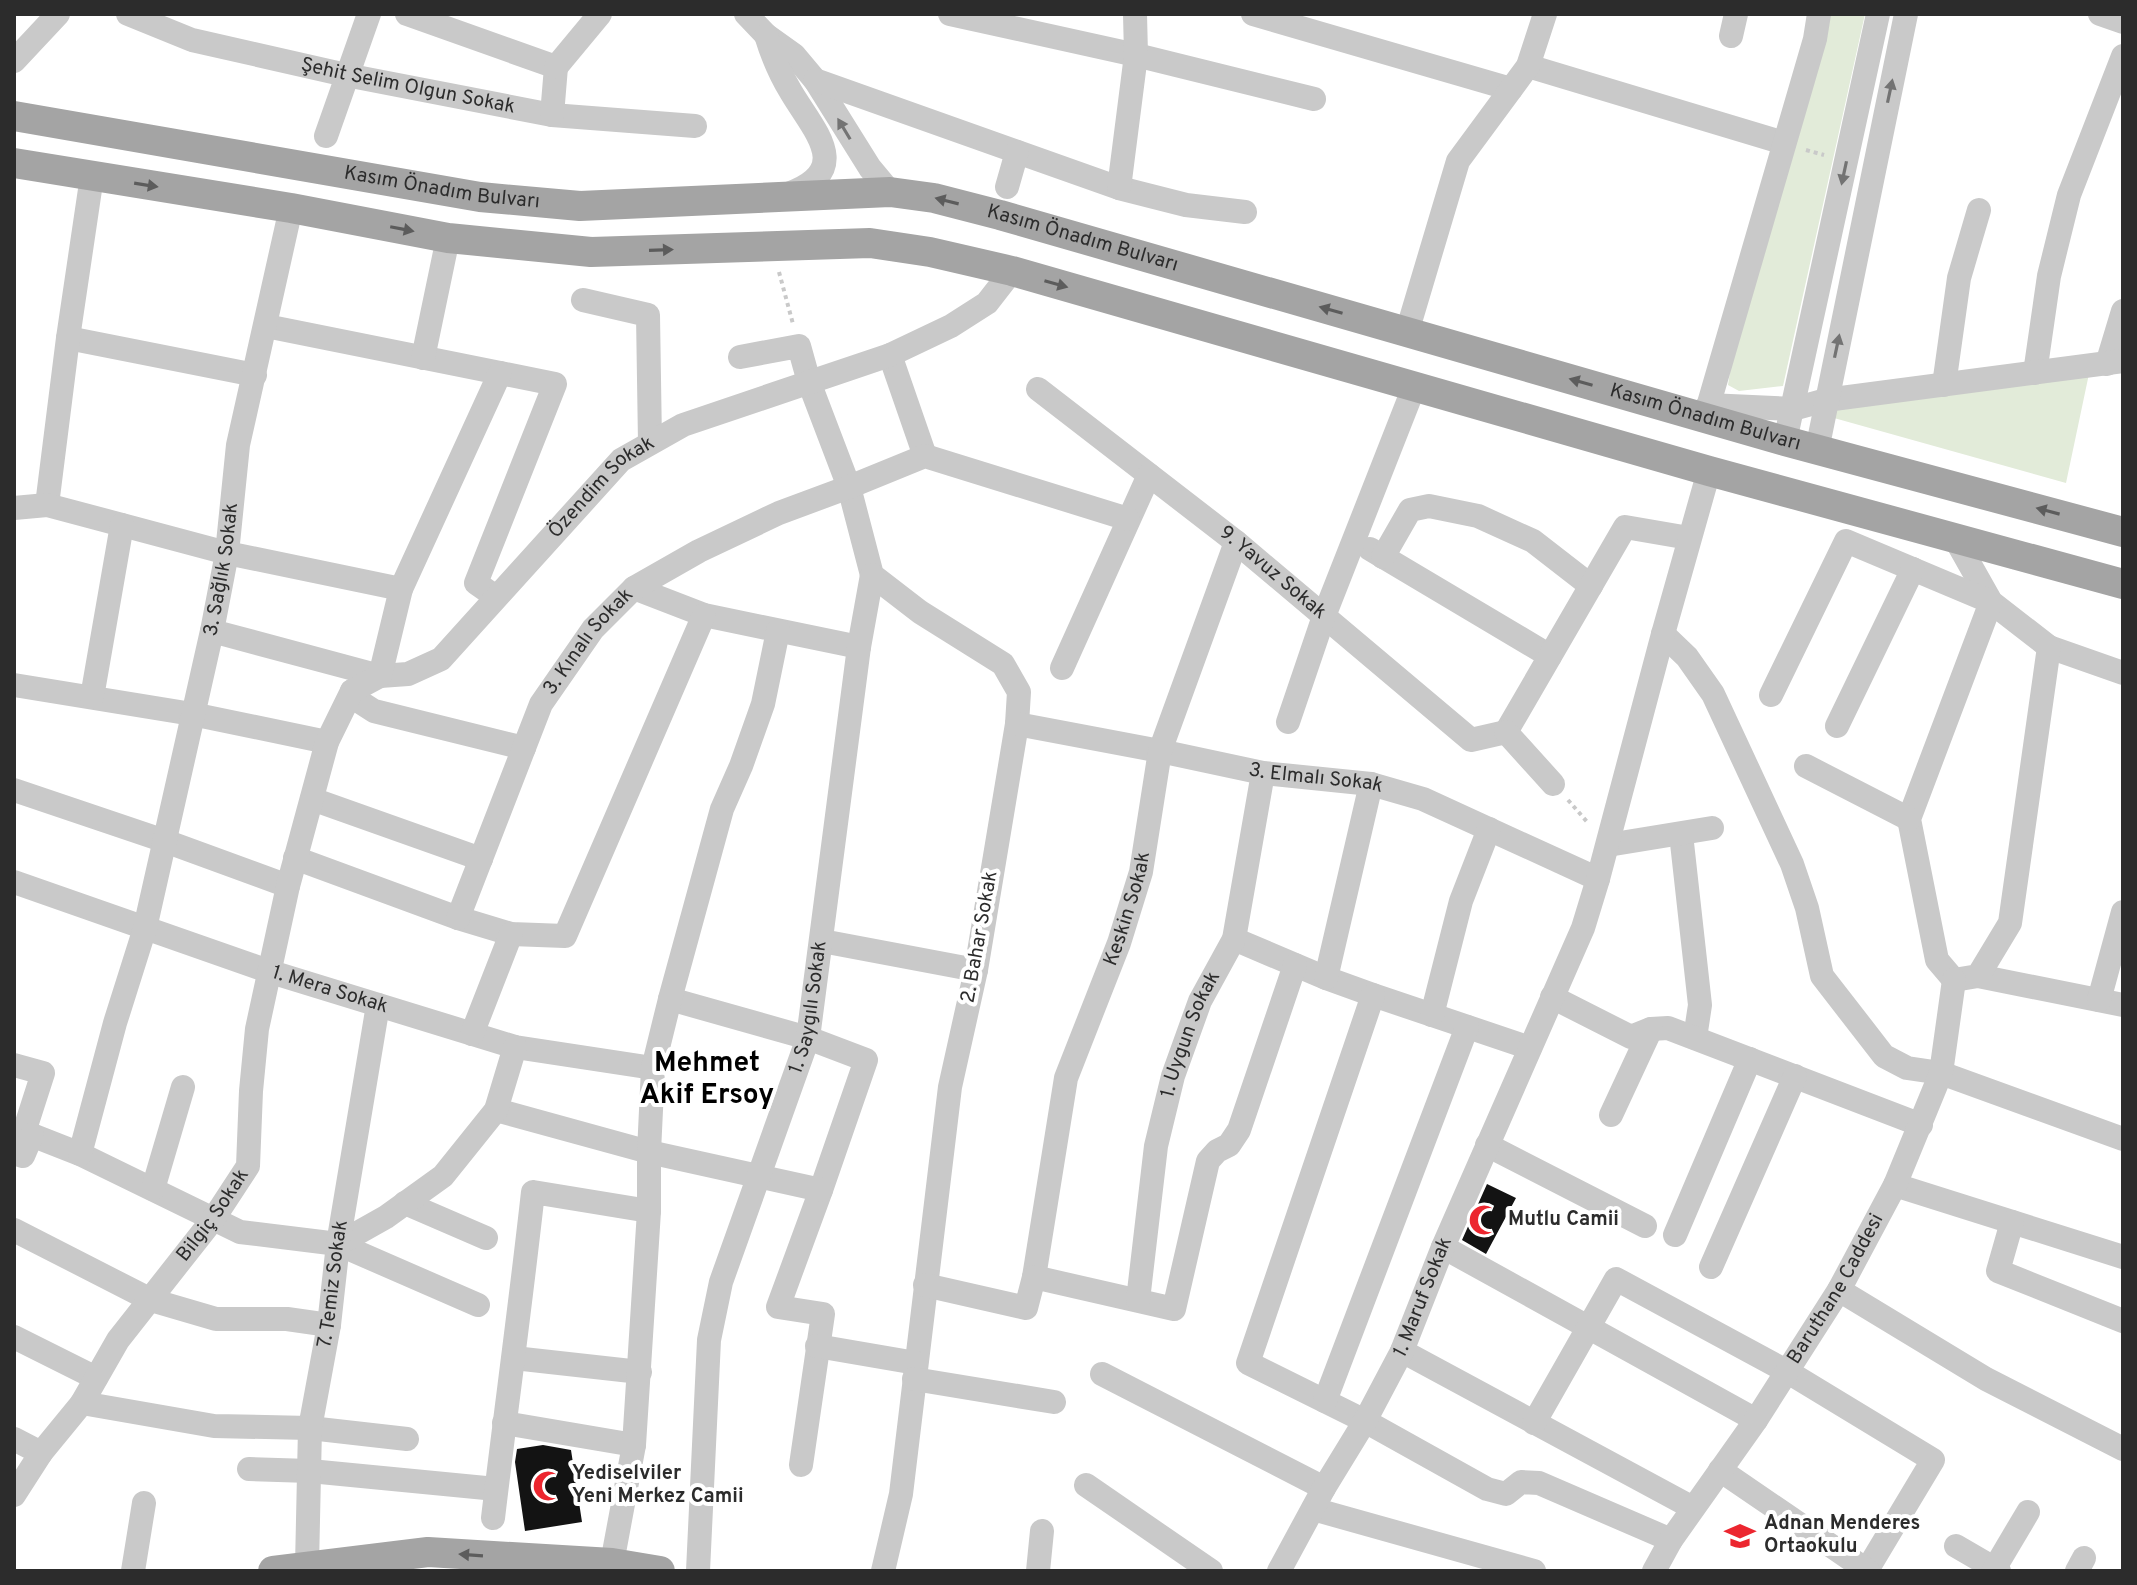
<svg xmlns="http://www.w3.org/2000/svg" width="2137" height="1585" font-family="Overpass,sans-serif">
<rect width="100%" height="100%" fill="#fff"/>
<!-- green -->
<path fill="#e2ebd9" d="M 1828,14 L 1865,14 L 1783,386 L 1739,391 L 1728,385 L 1733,353 Z
M 2090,369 L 2066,483 L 1834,418 L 1825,404 Z"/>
<!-- building -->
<path fill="#131313" d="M 1487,1184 L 1516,1198 L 1486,1254 L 1462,1240 Z
M 543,1445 L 571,1450 L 582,1522 L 525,1531 L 515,1462 L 517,1449 Z"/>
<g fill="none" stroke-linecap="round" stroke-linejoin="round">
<!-- path -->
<path stroke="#c9c9c9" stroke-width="4" stroke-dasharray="4 4" stroke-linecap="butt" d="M 1806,150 L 1824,155
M 779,272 L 793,324
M 1568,800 L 1589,824"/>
<!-- minor -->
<g stroke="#c9c9c9" stroke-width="24">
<path id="s1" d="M 128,14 L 192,40 L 346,75 L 552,115 L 695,126"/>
<path d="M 407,14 L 556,67 L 552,115"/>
<path d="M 746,14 L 766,35 L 794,55 L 815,80 L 870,168 L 890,192"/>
<path d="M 950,14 L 1136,55 L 1314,99"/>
<path d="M 1253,14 L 1511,89"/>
<path d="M 2100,14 L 2123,22"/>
<path d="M 766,35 C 772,55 780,74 791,92 C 814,131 855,170 788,194"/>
<path d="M 1731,36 L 1736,14"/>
<path d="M 14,61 L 58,14"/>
<path d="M 1528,66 L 1784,143"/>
<path d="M 556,67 L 600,14"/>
<path d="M 815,80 L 1119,188 L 1186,205 L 1245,212"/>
<path d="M 326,136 L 369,14"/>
<path d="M 1007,187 L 1017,152"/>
<path d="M 1119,188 L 1136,55 L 1135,14"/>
<path d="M 583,300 L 648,315 L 650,443"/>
<path d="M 266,326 L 555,384 L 476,583 L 496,597"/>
<path d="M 1407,332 L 1458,161 L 1528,66 L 1545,14"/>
<path d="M 68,338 L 255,375"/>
<path d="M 890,355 L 925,456"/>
<path d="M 740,357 L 799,346 L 809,382 L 849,487 L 872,575 L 920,612 L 1003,664 L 1019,692 L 1017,724 L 976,970 L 950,1087 L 901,1494 L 883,1571"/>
<path d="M 423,358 L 448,238"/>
<path d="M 2107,364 L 2123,311"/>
<path d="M 2035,373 L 2049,276 L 2069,195 L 2123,56"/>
<path d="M 1944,385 L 1959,278 L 1979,210"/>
<path id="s2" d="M 1038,389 L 1236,542 L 1471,740 L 1506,732"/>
<path d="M 1708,405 L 1793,409 L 1826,400 L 2123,361"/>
<path d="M 1705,417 L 1815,39 L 1819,14"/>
<path d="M 1785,441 L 1878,14"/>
<path d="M 1817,450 L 1906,14"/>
<path d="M 47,505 L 68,338 L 92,176"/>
<path d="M 14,508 L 47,505 L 227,553 L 401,589"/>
<path d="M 1956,540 L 1991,602 L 2049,647 L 2123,673"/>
<path d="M 1370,549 L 1550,656"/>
<path d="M 1383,557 L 1410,510 L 1429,506 L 1478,516 L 1533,541 L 1591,586"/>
<path d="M 634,588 L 704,615 L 859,647"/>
<path id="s3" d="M 212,631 L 380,676 L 408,674 L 441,659 L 621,460 L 683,425 L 890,355 L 951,326 L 987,303 L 1012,271"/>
<path d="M 1663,634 L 1687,657 L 1713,694 L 1792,864 L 1807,908 L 1822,976 L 1884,1056 L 1907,1068 L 1941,1073 L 2123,1139"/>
<path d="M 1062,668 L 1149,475"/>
<path d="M 14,685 L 192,714 L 327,742"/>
<path d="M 352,691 L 360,702 L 374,711 L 524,748"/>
<path d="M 1771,695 L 1846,541 L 1991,602 L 1909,819 L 1937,960 L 1954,980"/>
<path d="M 92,697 L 122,525"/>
<path d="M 1288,722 L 1324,616 L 1414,387"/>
<path id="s4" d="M 1017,724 L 1160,751 L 1263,773 L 1371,784 L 1423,799 L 1598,879"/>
<path d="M 1837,726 L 1913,569"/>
<path d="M 1506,732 L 1625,527 L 1689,538"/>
<path d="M 1506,732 L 1553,784"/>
<path d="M 1806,766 L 1909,819"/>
<path d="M 14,790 L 165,841 L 288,886"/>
<path d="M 312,799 L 481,859"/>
<path d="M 1681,834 L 1700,1005 L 1695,1038"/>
<path d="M 1608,845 L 1712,828"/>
<path d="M 295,858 L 458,918 L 511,934 L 565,936 L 704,615"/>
<path id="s5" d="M 14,882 L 271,972 L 515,1047 L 653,1068"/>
<path id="s6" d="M 458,918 L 541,704 L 593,629 L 634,588 L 699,551 L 779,513 L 849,487 L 925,456 L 1128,519"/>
<path d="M 1234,939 L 1326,978 L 1373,995 L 1530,1048"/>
<path d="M 822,941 L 976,970"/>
<path d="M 1978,976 L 2123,1005"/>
<path d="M 1326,978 L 1371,784"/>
<path d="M 1954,980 L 1978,976 L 2010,923 L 2049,647"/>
<path d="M 1373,995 L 1248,1363 L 1365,1421 L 1487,1489 L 1506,1494 L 1521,1482 L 1539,1483 L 1671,1540"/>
<path d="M 1552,997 L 1631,1037 L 1651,1029 L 1668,1028 L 1921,1125"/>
<path d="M 670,999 L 808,1038 L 866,1060 L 821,1190 L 778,1307 L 823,1314 L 801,1465"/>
<path d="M 2099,1000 L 2123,912"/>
<path d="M 1432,1015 L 1461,901 L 1489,829"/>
<path d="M 472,1034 L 511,934"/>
<path d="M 14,1065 L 43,1073 L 24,1132 L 80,1154 L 240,1232 L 338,1244 L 478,1305"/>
<path d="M 496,1110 L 649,1152 L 821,1190"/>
<path d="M 1611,1115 L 1651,1029"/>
<path d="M 1487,1145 L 1645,1226"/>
<path d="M 14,1153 L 23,1156 L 32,1135"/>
<path id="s7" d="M 80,1154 L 115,1023 L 145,928 L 212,631 L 227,553 L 238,445 L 291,208"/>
<path d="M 1895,1185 L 2123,1257"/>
<path d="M 153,1189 L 183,1087"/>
<path d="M 405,1203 L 486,1238"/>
<path d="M 2012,1222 L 1998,1271 L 2123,1321"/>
<path d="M 14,1230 L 151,1300 L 216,1319 L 287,1319 L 329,1325"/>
<path d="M 1675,1235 L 1750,1059"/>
<path d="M 338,1244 L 386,1217 L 443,1176 L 496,1110 L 515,1047"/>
<path d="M 1443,1247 L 1756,1420"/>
<path d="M 1711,1267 L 1795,1076"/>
<path id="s8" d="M 1034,1277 L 1066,1078 L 1119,943 L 1141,872 L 1160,751 L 1236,542"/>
<path d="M 925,1285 L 1026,1308 L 1034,1277 L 1174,1309 L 1208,1161 L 1217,1151 L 1229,1145 L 1239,1130 L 1295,965"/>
<path d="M 1839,1290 L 1986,1379 L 2123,1449"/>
<path id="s9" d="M 1138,1300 L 1156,1146 L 1173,1076 L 1200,1001 L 1234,939 L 1263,773"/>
<path d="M 14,1337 L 96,1378"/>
<path d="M 817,1346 L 916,1363"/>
<path d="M 1402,1351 L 1693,1508"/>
<path d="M 514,1358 L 640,1372"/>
<path d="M 1102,1374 L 1324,1488"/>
<path d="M 914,1379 L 1054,1402"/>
<path d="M 1325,1401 L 1467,1027"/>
<path d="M 82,1403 L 214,1426 L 310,1428 L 407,1439"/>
<path d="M 504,1423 L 634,1445"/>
<path d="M 1534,1423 L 1616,1279 L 1788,1372 L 1933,1460 L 1867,1570"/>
<path d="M 14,1439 L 41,1453"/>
<path d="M 249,1469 L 310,1471 L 496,1489"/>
<path d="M 1720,1470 L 1868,1571"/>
<path d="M 1086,1485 L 1211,1571"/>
<path id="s10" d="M 14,1495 L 41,1453 L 82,1403 L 118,1340 L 214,1218 L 248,1166 L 251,1091 L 257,1029 L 288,886 L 327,742 L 352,691 L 380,676 L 401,589 L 500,373"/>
<path d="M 1313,1509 L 1534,1571"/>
<path d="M 493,1518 C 506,1409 521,1301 533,1192 L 649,1211"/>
<path d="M 1956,1546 L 1999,1571"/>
<path d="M 612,1563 L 634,1445 L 649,1211 L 649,1152 L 653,1068 L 670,999 L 722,809 L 741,766 L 763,704 L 778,631"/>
<path id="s11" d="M 307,1566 L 310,1428 L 329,1325 L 338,1244 L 378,1005"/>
<path d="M 133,1571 L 144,1503"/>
<path id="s12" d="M 698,1571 L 709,1340 L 721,1282 L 808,1038 L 859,647 L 872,575"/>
<path d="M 1038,1571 L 1042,1531"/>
<path id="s13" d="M 1279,1571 L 1324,1488 L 1365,1421 L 1402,1351 L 1443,1247 L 1583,928 L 1598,879 L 1663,634 L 1709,471"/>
<path id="s14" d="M 1654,1571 L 1671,1540 L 1756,1420 L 1839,1290 L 1895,1185 L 1941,1073 L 1954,980"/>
<path d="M 1993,1571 L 2028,1512"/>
<path d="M 2077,1571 L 2084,1558"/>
</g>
<!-- major -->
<g stroke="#a4a4a4" stroke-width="30">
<path id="s15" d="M 14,116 L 480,197 L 580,206 L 890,192 L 934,198 L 1000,215 L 1785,441 L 2123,532"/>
<path d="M 14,163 L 291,208 L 448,238 L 591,252 L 870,243 L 930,252 L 1012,271 L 1709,471 L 2123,584"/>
<path d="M 273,1571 L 428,1552 L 612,1563 L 660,1571"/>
</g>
</g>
<!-- one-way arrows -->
<defs><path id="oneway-solid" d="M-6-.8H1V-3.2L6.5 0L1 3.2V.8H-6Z" transform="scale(2)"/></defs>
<g fill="#737373">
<use href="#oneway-solid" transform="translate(1890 91) rotate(-78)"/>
<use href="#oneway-solid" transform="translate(844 129) rotate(-121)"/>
<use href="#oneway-solid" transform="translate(1844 173) rotate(102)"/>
<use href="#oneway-solid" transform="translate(1837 346) rotate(-78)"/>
</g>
<g fill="#5c5c5c">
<use href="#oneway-solid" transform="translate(146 185) rotate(9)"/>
<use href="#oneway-solid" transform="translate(947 201) rotate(-166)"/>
<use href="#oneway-solid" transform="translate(402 229) rotate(11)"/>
<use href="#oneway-solid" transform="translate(661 250) rotate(-2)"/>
<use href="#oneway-solid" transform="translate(1056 284) rotate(16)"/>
<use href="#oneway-solid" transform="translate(1331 310) rotate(-164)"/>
<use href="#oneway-solid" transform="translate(1581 382) rotate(-164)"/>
<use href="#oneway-solid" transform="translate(2048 511) rotate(-165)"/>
<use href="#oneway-solid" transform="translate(471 1555) rotate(-176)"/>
</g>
<!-- icons -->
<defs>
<g id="mosque-bare" transform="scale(2.4)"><path d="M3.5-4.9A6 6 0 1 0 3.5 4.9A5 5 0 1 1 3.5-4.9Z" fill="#ec262f" stroke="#fff" stroke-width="2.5" paint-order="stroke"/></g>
<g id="school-bare" transform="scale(2.4)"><path d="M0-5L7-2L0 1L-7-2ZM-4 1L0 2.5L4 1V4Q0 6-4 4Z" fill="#ec262f" stroke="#fff" stroke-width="2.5" paint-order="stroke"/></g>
</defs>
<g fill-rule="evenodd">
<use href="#mosque-bare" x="1484" y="1220"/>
<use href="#mosque-bare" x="548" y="1486"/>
<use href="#school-bare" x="1740" y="1536"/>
</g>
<g text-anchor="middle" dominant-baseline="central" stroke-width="8" stroke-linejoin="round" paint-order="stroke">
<!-- street labels -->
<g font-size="20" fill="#2c2c2c" stroke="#fff">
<text stroke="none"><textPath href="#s1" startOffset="290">Şehit Selim Olgun Sokak</textPath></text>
<text stroke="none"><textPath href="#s15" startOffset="434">Kasım Önadım Bulvarı</textPath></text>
<text stroke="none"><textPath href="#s15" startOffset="1082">Kasım Önadım Bulvarı</textPath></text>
<text stroke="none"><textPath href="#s15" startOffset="1730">Kasım Önadım Bulvarı</textPath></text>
<text stroke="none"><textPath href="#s3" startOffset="474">Özendim Sokak</textPath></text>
<text stroke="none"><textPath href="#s7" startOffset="602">3. Sağlık Sokak</textPath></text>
<text stroke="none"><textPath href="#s2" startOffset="298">9. Yavuz Sokak</textPath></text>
<text stroke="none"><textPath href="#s6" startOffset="308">3. Kınalı Sokak</textPath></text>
<text stroke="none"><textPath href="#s4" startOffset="304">3. Elmalı Sokak</textPath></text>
<text stroke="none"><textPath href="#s8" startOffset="382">Keskin Sokak</textPath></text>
<text transform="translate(980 937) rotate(-80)">2. Bahar Sokak</text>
<text stroke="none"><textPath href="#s5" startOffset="334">1. Mera Sokak</textPath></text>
<text stroke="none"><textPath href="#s12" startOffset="580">1. Saygılı Sokak</textPath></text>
<text stroke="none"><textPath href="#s9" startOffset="272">1. Uygun Sokak</textPath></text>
<text stroke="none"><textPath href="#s10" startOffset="344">Bilgiç Sokak</textPath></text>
<text stroke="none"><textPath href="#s11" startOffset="284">7. Temiz Sokak</textPath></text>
<text stroke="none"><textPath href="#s14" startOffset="336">Baruthane Caddesi</textPath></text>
<text stroke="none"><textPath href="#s13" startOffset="310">1. Maruf Sokak</textPath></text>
</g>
<!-- poi labels -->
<g font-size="20" font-weight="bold" fill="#2c2c2c" stroke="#fff" text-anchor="start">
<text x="1508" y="1220">Mutlu Camii</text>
<text x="572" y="1474">Yediselviler<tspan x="572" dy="23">Yeni Merkez Camii</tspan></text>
<text x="1764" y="1524">Adnan Menderes<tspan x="1764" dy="23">Ortaokulu</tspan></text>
</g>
<!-- district labels -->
<g font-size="28" font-weight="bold" fill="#000" stroke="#fff">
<text x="707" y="1064">Mehmet<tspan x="707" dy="32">Akif Ersoy</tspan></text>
</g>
</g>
<!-- border -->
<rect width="2137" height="1585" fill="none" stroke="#2c2c2c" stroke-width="32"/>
</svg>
